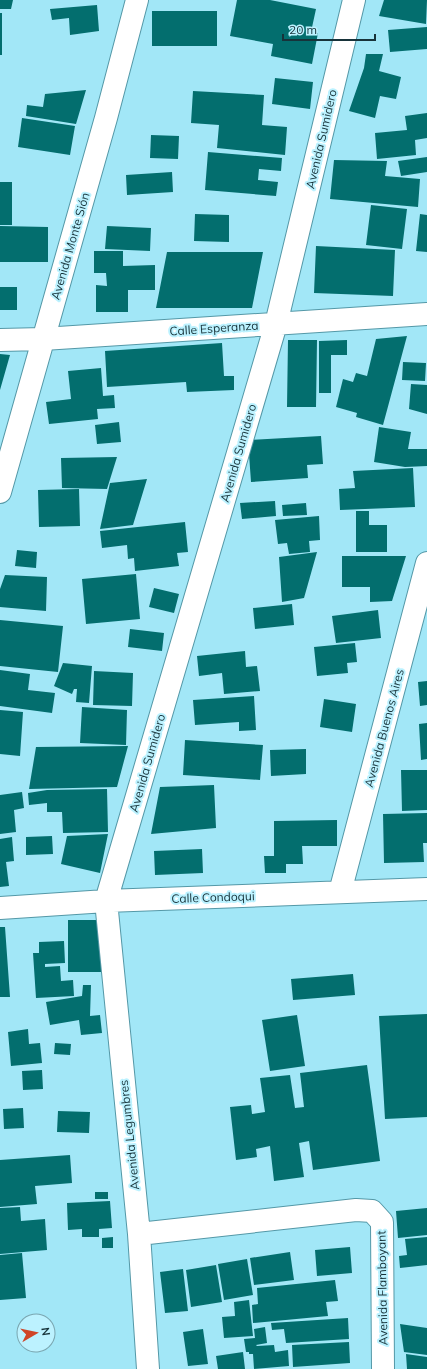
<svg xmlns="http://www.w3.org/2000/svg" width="427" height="1369" font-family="Mulish,sans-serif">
<rect width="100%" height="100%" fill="#a2e7f7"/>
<!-- building -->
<path fill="#036e6e" d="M 0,0 L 13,0 L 11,9 L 0,9 Z
M 237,0 L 270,0 L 316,9 L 311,32 L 318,33 L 312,64 L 271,56 L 273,44 L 230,36 Z
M 384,0 L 427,0 L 426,24 L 379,16 Z
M 97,5 L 99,31 L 70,35 L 69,18 L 52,20 L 50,9 Z
M 152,11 L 217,11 L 217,46 L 152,46 Z
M 0,13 L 2,13 L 2,55 L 0,55 Z
M 427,27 L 427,49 L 390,52 L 388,30 Z
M 366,54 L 383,54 L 379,71 L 401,77 L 396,99 L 380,96 L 375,118 L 349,111 L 364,68 Z
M 275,78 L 313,82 L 310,109 L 272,104 Z
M 86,90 L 76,124 L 26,116 L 27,105 L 43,107 L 45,94 Z
M 193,91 L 264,95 L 262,125 L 287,127 L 285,155 L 217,148 L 219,125 L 191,123 Z
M 427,113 L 427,138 L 415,140 L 416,155 L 377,159 L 375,133 L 407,130 L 405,116 Z
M 22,118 L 75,126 L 70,155 L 18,147 Z
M 151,135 L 179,136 L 178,159 L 150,158 Z
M 208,152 L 282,158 L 281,171 L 259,169 L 258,180 L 278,182 L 276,196 L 205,190 Z
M 427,157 L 427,172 L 401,176 L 398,161 Z
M 334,160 L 387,161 L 385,176 L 420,179 L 418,207 L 330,199 Z
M 172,172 L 173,192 L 127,195 L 126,175 Z
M 0,182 L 12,182 L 12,225 L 0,225 Z
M 371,205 L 407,209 L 402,249 L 366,245 Z
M 195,214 L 229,215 L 229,242 L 194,241 Z
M 420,214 L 427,215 L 427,252 L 416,251 Z
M 0,226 L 48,227 L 48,262 L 0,262 Z
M 107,226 L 151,228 L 150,251 L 105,249 Z
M 316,246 L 395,250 L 393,296 L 314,293 Z
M 94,251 L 123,251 L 123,266 L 155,265 L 155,290 L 128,290 L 128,312 L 96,312 L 96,285 L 107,286 L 106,273 L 94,273 Z
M 167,252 L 263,252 L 252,308 L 156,308 Z
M 0,287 L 17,287 L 17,310 L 0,310 Z
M 407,336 L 383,425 L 356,417 L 357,413 L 336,407 L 343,379 L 353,382 L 356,373 L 367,376 L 376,339 Z
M 288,340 L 317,340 L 316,407 L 287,407 Z
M 347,340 L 347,355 L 331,355 L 331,393 L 319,393 L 319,341 Z
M 222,343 L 224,376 L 234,376 L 234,390 L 187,392 L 186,382 L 107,387 L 105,351 Z
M 0,354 L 10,355 L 0,390 Z
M 403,362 L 426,363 L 425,381 L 402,380 Z
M 101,368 L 103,396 L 114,395 L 115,408 L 97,409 L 98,419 L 49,424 L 46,402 L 71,399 L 68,371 Z
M 411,384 L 427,385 L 427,414 L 409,409 Z
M 119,422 L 121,442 L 97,444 L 95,425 Z
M 379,427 L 411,432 L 408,449 L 427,449 L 427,466 L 405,467 L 374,462 Z
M 321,436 L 323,464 L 307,465 L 308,478 L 251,482 L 248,440 Z
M 117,457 L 107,489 L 62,488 L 61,458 Z
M 413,468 L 415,507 L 340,510 L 339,489 L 355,488 L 353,471 Z
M 147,479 L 133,525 L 100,529 L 110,483 Z
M 79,489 L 80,526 L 39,527 L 38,490 Z
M 275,501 L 276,516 L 242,519 L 240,503 Z
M 306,503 L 307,515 L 283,516 L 282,505 Z
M 356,511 L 369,511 L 369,525 L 387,525 L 387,552 L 356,552 Z
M 319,516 L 320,540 L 309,541 L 310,552 L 289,554 L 287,543 L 278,544 L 275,520 Z
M 185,522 L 188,552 L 177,553 L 179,566 L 135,571 L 134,558 L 128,559 L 127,545 L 102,548 L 100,531 Z
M 17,550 L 37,552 L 36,568 L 15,566 Z
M 317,552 L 304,598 L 282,602 L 279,557 Z
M 342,556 L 406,556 L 392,601 L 370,602 L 370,587 L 342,587 Z
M 136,574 L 140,619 L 86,624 L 82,579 Z
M 5,575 L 47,577 L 46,611 L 0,607 L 0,589 Z
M 154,588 L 179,594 L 174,613 L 149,607 Z
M 292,604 L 294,625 L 255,629 L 253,608 Z
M 378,610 L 381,638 L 336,643 L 332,616 Z
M 0,620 L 63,626 L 58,672 L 0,666 Z
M 130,629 L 164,633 L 162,651 L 128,647 Z
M 355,643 L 357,662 L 347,663 L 348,673 L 317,676 L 314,647 Z
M 245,651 L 246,667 L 257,666 L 260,691 L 224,694 L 222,673 L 199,676 L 197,656 Z
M 63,663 L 92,666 L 89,703 L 76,702 L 77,689 L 74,689 L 72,694 L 54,686 Z
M 0,670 L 30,674 L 28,690 L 55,693 L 52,713 L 0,706 Z
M 94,671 L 133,673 L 132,706 L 93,705 Z
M 427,681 L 427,705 L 420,706 L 418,682 Z
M 254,696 L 256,730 L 239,731 L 239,722 L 195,725 L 193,700 Z
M 324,699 L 356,704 L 352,732 L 320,727 Z
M 82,707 L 127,710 L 126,745 L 80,743 Z
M 0,710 L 23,712 L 20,756 L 0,754 Z
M 427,723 L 427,759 L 421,760 L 419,724 Z
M 185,740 L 263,745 L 260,780 L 183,775 Z
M 128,746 L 117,787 L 29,789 L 36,747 Z
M 306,749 L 306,774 L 271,776 L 270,750 Z
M 401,770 L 427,770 L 427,810 L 402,811 Z
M 214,785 L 216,828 L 151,834 L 160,787 Z
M 107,789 L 108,832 L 63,833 L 62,812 L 47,812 L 47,803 L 29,805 L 28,793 L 47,790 Z
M 22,792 L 24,808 L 14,810 L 16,832 L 0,834 L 0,795 Z
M 427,813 L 427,843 L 423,843 L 424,862 L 384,863 L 383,814 Z
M 337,820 L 337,846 L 302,846 L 303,864 L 286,864 L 286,873 L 265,873 L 264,856 L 274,856 L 274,821 Z
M 108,834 L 100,873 L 61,864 L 67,836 Z
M 52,836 L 53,854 L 26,855 L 26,837 Z
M 12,837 L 14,861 L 6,862 L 9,886 L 0,887 L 0,839 Z
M 202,849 L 203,873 L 155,875 L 154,851 Z
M 68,920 L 102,920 L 101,972 L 68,972 Z
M 0,927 L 5,927 L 10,997 L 0,997 Z
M 64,941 L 65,963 L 45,964 L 45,967 L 60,966 L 61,981 L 73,980 L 74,996 L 36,998 L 33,953 L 39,953 L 39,942 Z
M 353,974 L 355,995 L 293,1000 L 291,979 Z
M 83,985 L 91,985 L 90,1016 L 100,1015 L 102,1033 L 81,1035 L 79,1020 L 50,1025 L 46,1002 L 82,996 Z
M 427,1014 L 427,1117 L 385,1119 L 379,1016 Z
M 297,1015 L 305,1066 L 270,1071 L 262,1020 Z
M 28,1029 L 29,1044 L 40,1043 L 42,1063 L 11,1066 L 8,1032 Z
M 55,1043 L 71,1044 L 70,1055 L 54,1054 Z
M 367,1065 L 380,1161 L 313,1170 L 309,1141 L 299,1143 L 304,1177 L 274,1181 L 270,1146 L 256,1149 L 257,1157 L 236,1160 L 230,1107 L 251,1105 L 252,1114 L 265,1112 L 260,1078 L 290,1075 L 295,1108 L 304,1107 L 300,1073 Z
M 42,1070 L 43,1089 L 23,1090 L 22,1071 Z
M 23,1108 L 24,1128 L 4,1129 L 3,1109 Z
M 58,1111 L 90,1112 L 89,1133 L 57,1132 Z
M 70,1155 L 72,1183 L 35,1186 L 37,1204 L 0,1207 L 0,1160 Z
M 95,1192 L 108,1192 L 108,1199 L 95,1199 Z
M 110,1201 L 112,1228 L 99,1229 L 99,1237 L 82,1237 L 82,1229 L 68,1230 L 67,1203 Z
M 20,1207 L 21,1221 L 45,1219 L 47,1250 L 0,1254 L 0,1208 Z
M 427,1208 L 427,1235 L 398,1238 L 396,1211 Z
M 113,1237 L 113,1248 L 102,1248 L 102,1238 Z
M 427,1237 L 427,1265 L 400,1268 L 399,1256 L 407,1255 L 405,1239 Z
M 350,1247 L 352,1273 L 317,1276 L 315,1250 Z
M 290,1252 L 294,1280 L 254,1285 L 250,1258 Z
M 22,1253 L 26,1298 L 0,1300 L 0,1255 Z
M 247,1259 L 253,1295 L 224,1300 L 218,1264 Z
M 216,1265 L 222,1302 L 191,1307 L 186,1270 Z
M 183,1269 L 188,1311 L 165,1313 L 160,1272 Z
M 335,1280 L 338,1301 L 326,1302 L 328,1316 L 253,1323 L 252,1305 L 258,1304 L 257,1288 Z
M 249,1300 L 253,1336 L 224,1338 L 222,1317 L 235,1316 L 234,1302 Z
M 348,1318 L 349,1339 L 286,1343 L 284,1329 L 272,1330 L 271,1323 Z
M 400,1324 L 427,1328 L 427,1355 L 404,1352 Z
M 265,1327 L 267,1343 L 256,1345 L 257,1346 L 274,1345 L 275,1352 L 288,1350 L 289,1366 L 254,1369 L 253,1354 L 249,1354 L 249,1352 L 246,1352 L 244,1339 L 255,1338 L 254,1329 Z
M 203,1329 L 208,1364 L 188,1366 L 183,1332 Z
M 349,1342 L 350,1363 L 293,1367 L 292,1345 Z
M 243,1352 L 245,1369 L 218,1369 L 216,1356 Z
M 406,1354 L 427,1357 L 427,1369 L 407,1369 Z"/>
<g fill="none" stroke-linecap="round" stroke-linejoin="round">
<!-- minor casing -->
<g stroke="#5498a7" stroke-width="24">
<path id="minor" d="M 0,340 L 43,339 L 427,314
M 0,492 L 106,118 L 137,0
M 340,892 L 427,563
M 0,908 L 106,901 L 427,889
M 139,1234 L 356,1210 L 372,1211 L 382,1222 L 383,1369
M 148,1369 L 139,1234 L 106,901 L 276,324 L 354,0"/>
</g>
<!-- minor -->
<use href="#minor" stroke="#fff" stroke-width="22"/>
</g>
<g text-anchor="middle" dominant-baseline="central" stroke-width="4" stroke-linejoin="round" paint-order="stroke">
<!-- street labels -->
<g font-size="12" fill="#17333a" stroke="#bcf2ff">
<text transform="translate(321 139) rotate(-77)">Avenida Sumidero</text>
<text transform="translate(70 246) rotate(-74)">Avenida Monte Sión</text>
<text transform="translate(214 328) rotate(-4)">Calle Esperanza</text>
<text transform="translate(238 453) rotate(-74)">Avenida Sumidero</text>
<text transform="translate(384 728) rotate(-75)">Avenida Buenos Aires</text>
<text transform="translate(147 763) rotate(-74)">Avenida Sumidero</text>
<text transform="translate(213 897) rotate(-2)">Calle Condoqui</text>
<text transform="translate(129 1135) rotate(-96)">Avenida Legumbres</text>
<text transform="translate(382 1288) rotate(-91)">Avenida Flamboyant</text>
</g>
</g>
<!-- north arrow -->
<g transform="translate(36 1333) rotate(81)"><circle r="19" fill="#bcf2ff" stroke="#7aa6b0"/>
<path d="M0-3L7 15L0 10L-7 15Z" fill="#cf4527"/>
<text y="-6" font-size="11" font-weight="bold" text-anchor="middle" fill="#17333a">N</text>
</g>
<!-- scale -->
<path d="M283 34v6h92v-6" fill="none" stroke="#17333a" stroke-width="2"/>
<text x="289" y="34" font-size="12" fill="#17333a" stroke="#bcf2ff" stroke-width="3" paint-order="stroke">20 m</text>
</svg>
